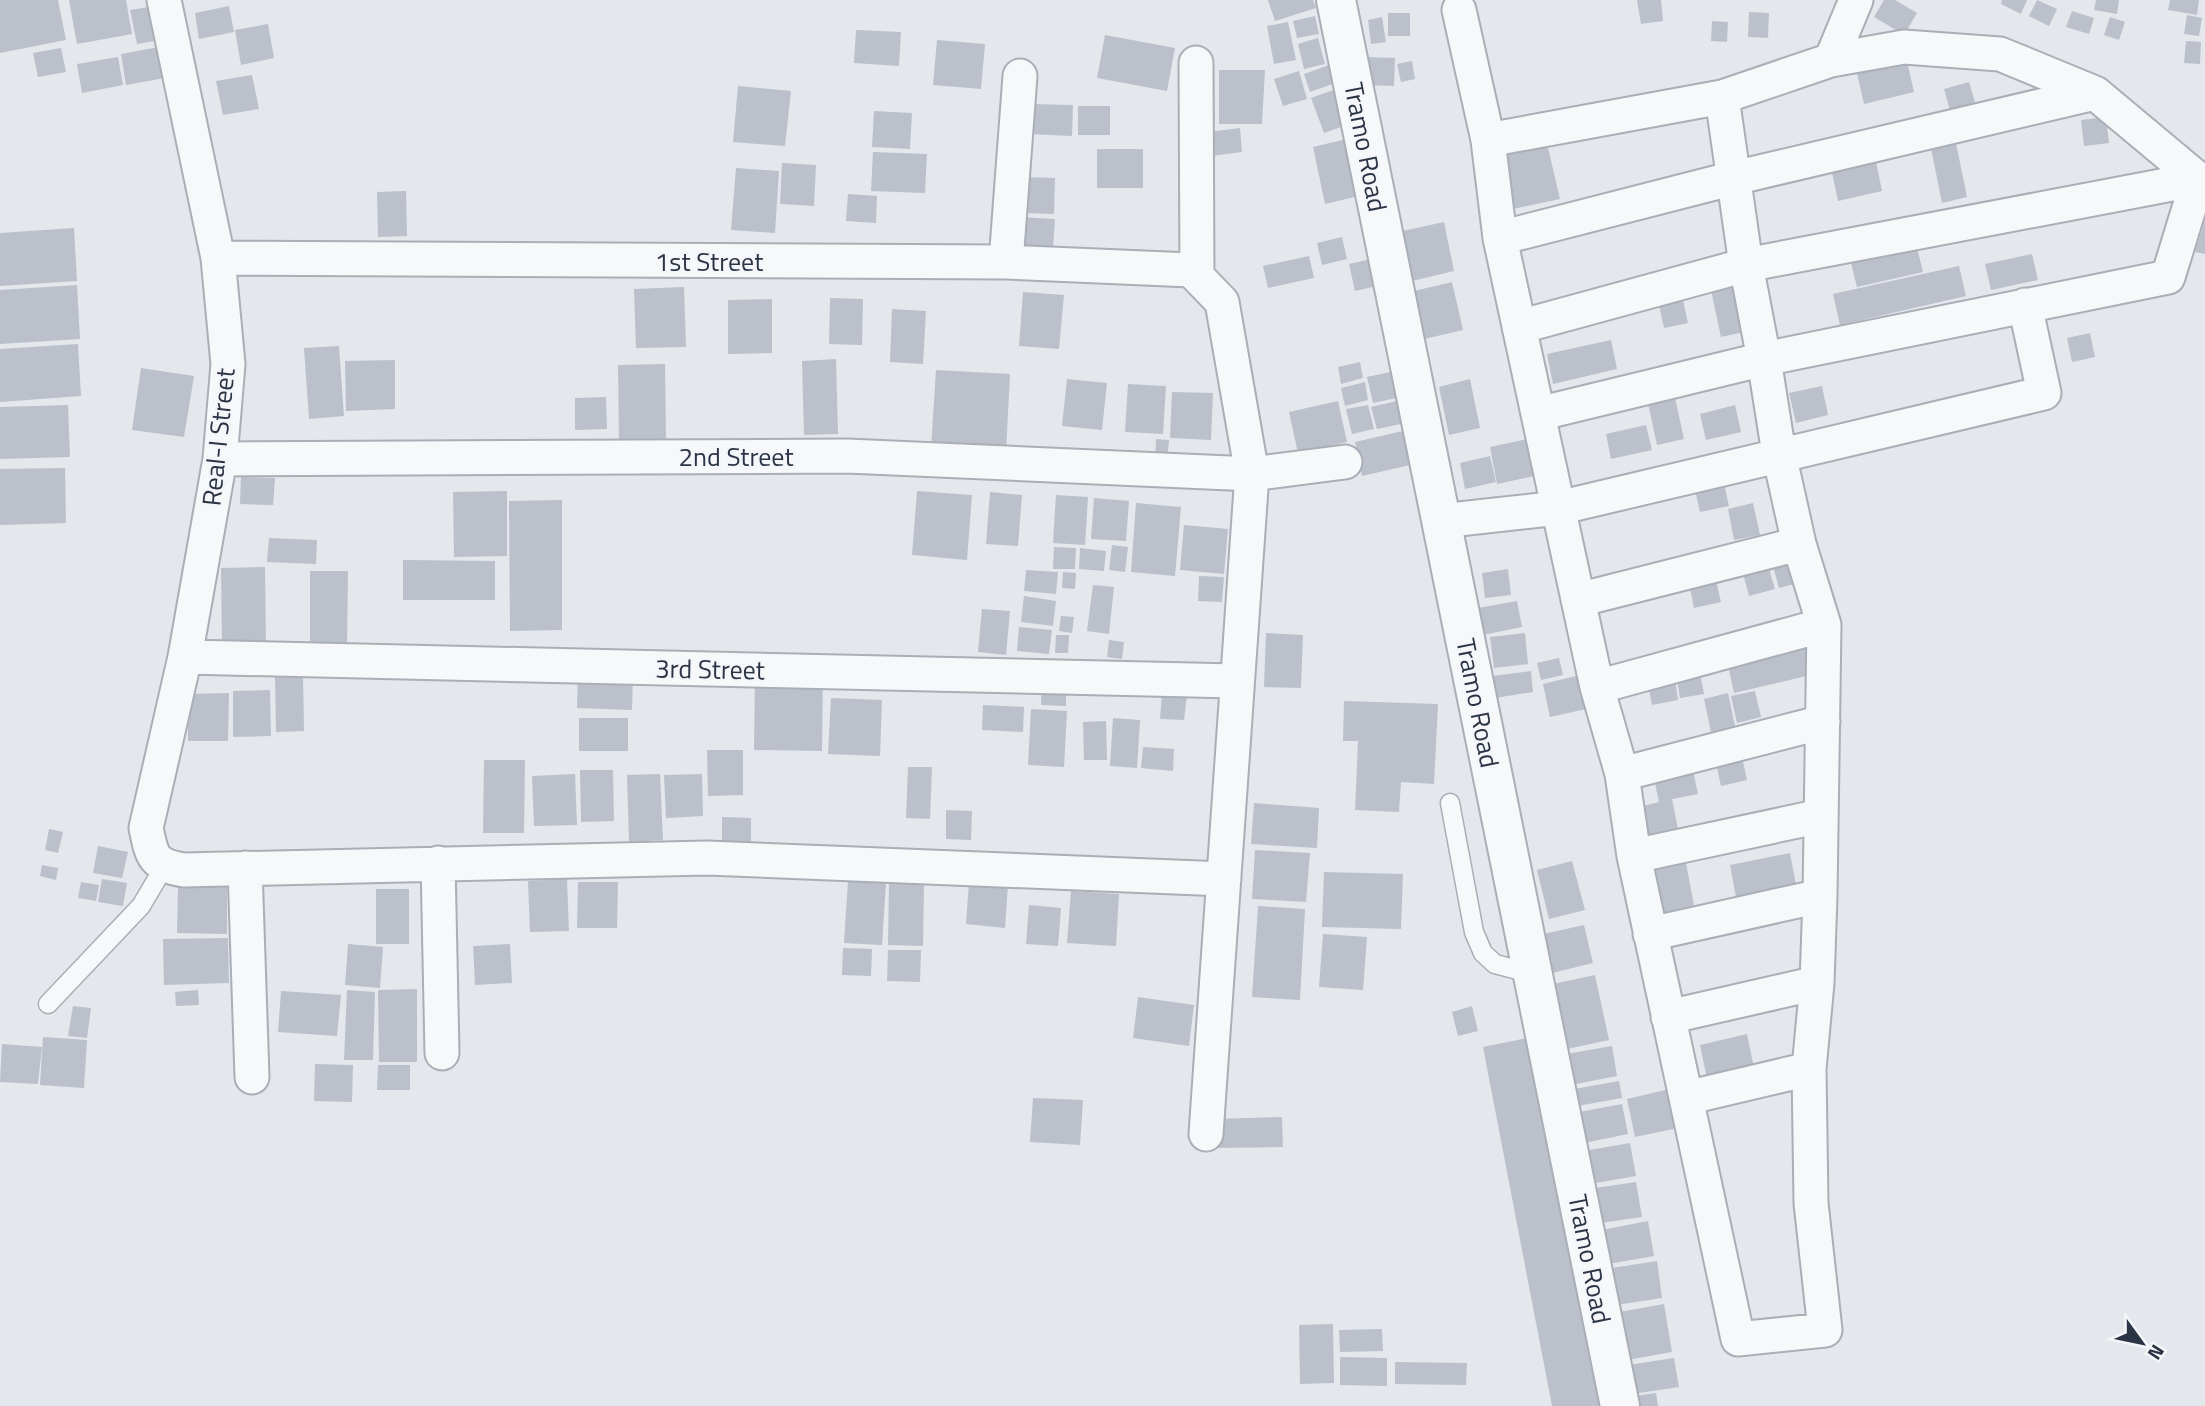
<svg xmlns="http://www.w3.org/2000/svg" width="2205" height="1406" font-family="'Titillium Web',sans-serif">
<rect width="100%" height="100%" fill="#e4e7ec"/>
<!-- building -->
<path fill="#bbc0ca" d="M 0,0 L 58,0 L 66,40 L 0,53 Z
M 69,0 L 126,0 L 132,34 L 77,44 Z
M 1268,0 L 1313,0 L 1316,8 L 1275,21 Z
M 1637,0 L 1661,0 L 1663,21 L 1641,24 Z
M 1884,0 L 1895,0 L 1917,13 L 1904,35 L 1874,17 Z
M 2002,0 L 2027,0 L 2021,14 L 2001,4 Z
M 2037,0 L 2057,9 L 2049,26 L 2029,16 Z
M 2096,0 L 2119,0 L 2117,14 L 2094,10 Z
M 2170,0 L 2199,0 L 2197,15 L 2168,10 Z
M 155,6 L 161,40 L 137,44 L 130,10 Z
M 229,6 L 234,32 L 199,39 L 195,13 Z
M 2072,11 L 2094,18 L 2089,34 L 2066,27 Z
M 1749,12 L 1769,13 L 1768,38 L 1748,37 Z
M 1388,13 L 1410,13 L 1410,36 L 1388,36 Z
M 2187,15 L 2202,18 L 2199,36 L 2184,34 Z
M 1315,16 L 1319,34 L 1297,38 L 1293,21 Z
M 1382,17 L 1386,42 L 1371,44 L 1368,20 Z
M 2110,17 L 2125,22 L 2119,40 L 2104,35 Z
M 1712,21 L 1728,22 L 1727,42 L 1711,41 Z
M 1288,22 L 1296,60 L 1274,64 L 1267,26 Z
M 268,24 L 274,58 L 241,65 L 235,30 Z
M 856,30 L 901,32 L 899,66 L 854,63 Z
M 1105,35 L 1175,48 L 1167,91 L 1097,78 Z
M 1318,38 L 1325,64 L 1304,69 L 1298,44 Z
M 937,40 L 985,44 L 981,89 L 933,85 Z
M 2186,41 L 2201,42 L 2200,64 L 2184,63 Z
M 159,47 L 165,78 L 126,85 L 121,54 Z
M 61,48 L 66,72 L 38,77 L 33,53 Z
M 118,57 L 123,85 L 82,93 L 77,64 Z
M 1366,57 L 1395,58 L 1394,86 L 1365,85 Z
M 1906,57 L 1914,92 L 1864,104 L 1856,69 Z
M 1412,61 L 1415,79 L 1401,82 L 1397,64 Z
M 1332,64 L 1338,82 L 1310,92 L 1304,74 Z
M 1219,70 L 1265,70 L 1262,124 L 1219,124 Z
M 1299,71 L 1307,99 L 1283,106 L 1274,79 Z
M 252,75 L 259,109 L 223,115 L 216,81 Z
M 1969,82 L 1977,109 L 1952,117 L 1944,89 Z
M 738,86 L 791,91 L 785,146 L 733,142 Z
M 1339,88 L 1352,123 L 1324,133 L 1311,98 Z
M 1029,104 L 1073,105 L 1072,136 L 1028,134 Z
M 1078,106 L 1110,106 L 1110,135 L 1078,135 Z
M 874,111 L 912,113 L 910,149 L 872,147 Z
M 2106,117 L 2109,143 L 2084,146 L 2081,120 Z
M 1240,128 L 1242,152 L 1211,156 L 1208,132 Z
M 1545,135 L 1560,199 L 1513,209 L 1499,145 Z
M 1355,137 L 1367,194 L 1325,204 L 1313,147 Z
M 1956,143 L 1967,197 L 1942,203 L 1931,148 Z
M 1097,149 L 1143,149 L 1143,188 L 1097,188 Z
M 873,152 L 927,154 L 925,193 L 871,191 Z
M 1875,157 L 1882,191 L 1838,201 L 1831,168 Z
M 782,163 L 816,165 L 814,206 L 780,204 Z
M 736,168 L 779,171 L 775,233 L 731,230 Z
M 1023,177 L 1055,178 L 1054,214 L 1022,213 Z
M 406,191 L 407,236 L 378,237 L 377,192 Z
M 848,194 L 877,196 L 876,223 L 846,221 Z
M 1020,217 L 1055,219 L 1053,248 L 1019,246 Z
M 2205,220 L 2205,254 L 2195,252 Z
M 1444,222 L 1454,271 L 1408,282 L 1398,232 Z
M 74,228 L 77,281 L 0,286 L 0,233 Z
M 1342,237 L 1347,259 L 1322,265 L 1317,243 Z
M 1916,244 L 1923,272 L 1857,287 L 1850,259 Z
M 2032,254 L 2038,280 L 1991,290 L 1985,264 Z
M 1309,256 L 1314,278 L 1268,288 L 1263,266 Z
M 1380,257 L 1386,284 L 1355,291 L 1349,264 Z
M 1959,266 L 1966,296 L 1840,325 L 1833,294 Z
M 1452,282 L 1463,330 L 1420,340 L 1410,292 Z
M 1739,284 L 1749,331 L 1721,337 L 1711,290 Z
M 77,285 L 80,339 L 0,344 L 0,290 Z
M 684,287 L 686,347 L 636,348 L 634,289 Z
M 1681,291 L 1688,323 L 1664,328 L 1657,296 Z
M 1023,292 L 1064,295 L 1059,349 L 1019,346 Z
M 830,298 L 863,299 L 862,345 L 829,344 Z
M 772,299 L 772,353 L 728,354 L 728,300 Z
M 892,309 L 926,311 L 923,364 L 890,362 Z
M 2090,333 L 2095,357 L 2072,362 L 2067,338 Z
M 1611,340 L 1617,369 L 1553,384 L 1547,354 Z
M 78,344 L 81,396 L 0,402 L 0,349 Z
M 339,346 L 344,416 L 309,419 L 304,348 Z
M 836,359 L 838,434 L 804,435 L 802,361 Z
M 395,360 L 395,409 L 346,411 L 345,361 Z
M 1360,362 L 1363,378 L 1341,384 L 1338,367 Z
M 665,364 L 666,441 L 619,442 L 618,365 Z
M 141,368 L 194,376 L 184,437 L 132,430 Z
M 936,370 L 1010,374 L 1006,452 L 931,448 Z
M 1395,371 L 1401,397 L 1373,403 L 1367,377 Z
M 1067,379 L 1107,383 L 1102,430 L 1062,426 Z
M 1470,379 L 1480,428 L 1449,435 L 1439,387 Z
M 1365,382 L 1368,400 L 1345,406 L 1341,388 Z
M 1128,384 L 1166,386 L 1163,434 L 1125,432 Z
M 1822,386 L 1828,415 L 1796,423 L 1789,393 Z
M 1172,392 L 1213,393 L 1211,440 L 1170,438 Z
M 1674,393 L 1684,439 L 1657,445 L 1647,399 Z
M 606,397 L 607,429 L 575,430 L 575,398 Z
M 1401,400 L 1406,423 L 1377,429 L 1371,407 Z
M 1338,401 L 1347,442 L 1298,453 L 1289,412 Z
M 68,405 L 70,457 L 0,459 L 0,407 Z
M 1368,405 L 1374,429 L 1352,434 L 1346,409 Z
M 1735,405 L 1741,432 L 1706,440 L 1700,414 Z
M 1646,425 L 1652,450 L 1611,459 L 1606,434 Z
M 1403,431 L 1410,465 L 1362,476 L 1355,442 Z
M 1537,437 L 1544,474 L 1497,484 L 1490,447 Z
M 1156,439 L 1169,440 L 1167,463 L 1155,462 Z
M 1490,456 L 1496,482 L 1465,489 L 1460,463 Z
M 65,468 L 66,523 L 0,525 L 0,469 Z
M 1722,475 L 1729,506 L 1700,512 L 1693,482 Z
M 241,477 L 275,478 L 273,505 L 240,504 Z
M 507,491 L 507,556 L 454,557 L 453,492 Z
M 917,491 L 972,495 L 967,560 L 912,555 Z
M 990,492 L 1022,495 L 1018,546 L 986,544 Z
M 1056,495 L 1088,497 L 1085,545 L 1053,543 Z
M 1094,498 L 1129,501 L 1126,541 L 1091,539 Z
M 562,500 L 562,630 L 510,631 L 509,501 Z
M 1136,503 L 1181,507 L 1175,576 L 1131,572 Z
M 1753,503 L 1760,535 L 1734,540 L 1728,509 Z
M 1184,525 L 1228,529 L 1224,574 L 1180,570 Z
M 269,538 L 317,540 L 316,564 L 267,562 Z
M 1112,545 L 1128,547 L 1125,572 L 1109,570 Z
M 1054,547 L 1076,548 L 1075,569 L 1053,569 Z
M 1080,548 L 1106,551 L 1104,571 L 1079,569 Z
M 1795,553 L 1802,582 L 1779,588 L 1771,559 Z
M 1766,559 L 1775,589 L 1749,596 L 1741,566 Z
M 403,560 L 495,561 L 495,600 L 403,600 Z
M 265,567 L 266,647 L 222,647 L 221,568 Z
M 1508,569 L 1511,595 L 1485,598 L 1482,573 Z
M 1026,570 L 1058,572 L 1056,594 L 1024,591 Z
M 310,571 L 348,571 L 347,647 L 310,647 Z
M 1063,572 L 1076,573 L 1075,589 L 1062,588 Z
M 1714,572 L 1721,602 L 1694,608 L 1688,578 Z
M 1199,576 L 1224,577 L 1222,602 L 1198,601 Z
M 1093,585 L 1114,587 L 1109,634 L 1087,631 Z
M 1024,596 L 1056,601 L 1053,626 L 1021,622 Z
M 1517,601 L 1522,627 L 1483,635 L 1478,608 Z
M 982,609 L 1010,611 L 1006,655 L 978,652 Z
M 1061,616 L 1074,617 L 1072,633 L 1059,631 Z
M 1019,627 L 1052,630 L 1049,654 L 1017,651 Z
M 1266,633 L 1303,635 L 1301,688 L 1264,687 Z
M 1525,633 L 1528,664 L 1494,668 L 1490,637 Z
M 1056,635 L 1069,635 L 1068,653 L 1055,653 Z
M 1109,640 L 1124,642 L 1122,659 L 1107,657 Z
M 1808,641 L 1815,674 L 1734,693 L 1727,660 Z
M 1559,658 L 1563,675 L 1541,680 L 1537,663 Z
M 578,668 L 633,670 L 632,710 L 577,708 Z
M 1699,668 L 1704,694 L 1680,698 L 1676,673 Z
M 1531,671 L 1533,692 L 1495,698 L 1492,676 Z
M 1674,673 L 1678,700 L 1652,705 L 1647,678 Z
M 755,674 L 823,675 L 822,751 L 754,750 Z
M 1584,674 L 1591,708 L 1550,717 L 1543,684 Z
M 303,675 L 304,731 L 276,732 L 275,676 Z
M 1042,679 L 1066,680 L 1066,706 L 1041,705 Z
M 270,690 L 271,736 L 233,737 L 233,691 Z
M 1755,691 L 1761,717 L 1737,723 L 1731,696 Z
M 229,693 L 228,741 L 188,741 L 188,694 Z
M 1162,693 L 1187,695 L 1184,720 L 1160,719 Z
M 1728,693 L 1735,726 L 1711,732 L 1704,699 Z
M 831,698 L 882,700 L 880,756 L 828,754 Z
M 1344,701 L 1438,704 L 1434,784 L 1401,782 L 1399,812 L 1355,810 L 1358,741 L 1343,741 Z
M 983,705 L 1024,707 L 1023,732 L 982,730 Z
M 1031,709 L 1067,711 L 1064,767 L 1028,765 Z
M 579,718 L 628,718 L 628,751 L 579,751 Z
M 1113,718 L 1140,720 L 1137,768 L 1110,766 Z
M 1106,721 L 1107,760 L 1084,760 L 1083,722 Z
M 1143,747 L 1174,749 L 1173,771 L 1141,768 Z
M 1740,748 L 1747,780 L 1721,786 L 1714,754 Z
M 707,750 L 743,750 L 743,795 L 708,796 Z
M 484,760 L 525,760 L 524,833 L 483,833 Z
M 1691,761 L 1698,794 L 1672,799 L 1679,834 L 1646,841 L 1639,807 L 1659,802 L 1652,769 Z
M 908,767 L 932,767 L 930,819 L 906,818 Z
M 580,770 L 613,770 L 614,821 L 581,822 Z
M 575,774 L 577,825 L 534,826 L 532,776 Z
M 660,774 L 663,840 L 629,842 L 627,775 Z
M 702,774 L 703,816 L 666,818 L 664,775 Z
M 1254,803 L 1319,808 L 1317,848 L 1251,844 Z
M 946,810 L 972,811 L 971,840 L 946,839 Z
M 722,817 L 751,818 L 751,847 L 722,846 Z
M 49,829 L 63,832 L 58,853 L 45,850 Z
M 98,846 L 128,852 L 122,878 L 93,873 Z
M 1255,850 L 1310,853 L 1306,902 L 1252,899 Z
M 1684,852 L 1694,906 L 1661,913 L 1651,858 Z
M 1790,853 L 1796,885 L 1736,897 L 1730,865 Z
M 1572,861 L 1585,910 L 1549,919 L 1537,870 Z
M 42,865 L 58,868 L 56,880 L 40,876 Z
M 1324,872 L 1403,874 L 1401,929 L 1322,927 Z
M 102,879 L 127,883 L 123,906 L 98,902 Z
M 567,879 L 569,931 L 530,932 L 528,881 Z
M 848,881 L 886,883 L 882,945 L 844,943 Z
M 81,882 L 99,885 L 96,901 L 78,898 Z
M 578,882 L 618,882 L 617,928 L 577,928 Z
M 889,882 L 924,883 L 923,946 L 888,945 Z
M 969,882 L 1008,885 L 1005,928 L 966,924 Z
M 178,887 L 227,887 L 227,934 L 177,933 Z
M 376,889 L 409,889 L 409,944 L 376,944 Z
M 1071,891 L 1119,894 L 1116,946 L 1067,943 Z
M 1029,905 L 1061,908 L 1058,946 L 1026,944 Z
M 1258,906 L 1305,909 L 1300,1000 L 1252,997 Z
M 1584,925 L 1593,963 L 1548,974 L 1539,935 Z
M 1323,934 L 1367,937 L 1363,990 L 1319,987 Z
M 228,938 L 229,983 L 164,985 L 163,939 Z
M 348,944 L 383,947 L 380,988 L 345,985 Z
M 510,944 L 512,983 L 475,985 L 473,946 Z
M 843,948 L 872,949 L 871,976 L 842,975 Z
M 888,950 L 921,950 L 920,982 L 887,981 Z
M 1595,975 L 1609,1040 L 1567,1049 L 1553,984 Z
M 417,989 L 417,1062 L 379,1062 L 378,990 Z
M 198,990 L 199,1005 L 176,1006 L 175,992 Z
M 347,990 L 375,992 L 373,1060 L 344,1060 Z
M 281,991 L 341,995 L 337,1036 L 278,1032 Z
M 1138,997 L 1194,1005 L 1189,1046 L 1133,1038 Z
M 73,1006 L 91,1008 L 87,1038 L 68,1036 Z
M 1472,1006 L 1478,1031 L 1458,1036 L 1452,1012 Z
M 1747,1034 L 1754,1068 L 1707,1078 L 1700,1045 Z
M 1537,1036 L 1608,1406 L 1552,1406 L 1483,1047 Z
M 43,1037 L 87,1040 L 84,1088 L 40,1085 Z
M 2,1044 L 42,1047 L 38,1084 L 0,1082 Z
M 1612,1046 L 1617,1076 L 1571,1085 L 1566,1054 Z
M 315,1064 L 353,1065 L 352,1102 L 314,1101 Z
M 378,1065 L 410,1065 L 410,1090 L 377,1090 Z
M 1619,1081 L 1622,1098 L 1572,1107 L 1569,1090 Z
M 1674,1088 L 1683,1127 L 1635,1137 L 1627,1099 Z
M 1033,1098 L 1083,1100 L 1080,1145 L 1030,1142 Z
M 1622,1104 L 1628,1134 L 1579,1144 L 1574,1113 Z
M 1282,1117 L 1283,1147 L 1215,1148 L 1215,1119 Z
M 1630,1143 L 1636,1176 L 1584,1185 L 1578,1152 Z
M 1636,1182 L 1642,1217 L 1593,1224 L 1588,1189 Z
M 1648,1221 L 1654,1256 L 1603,1265 L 1597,1231 Z
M 1657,1261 L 1662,1298 L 1610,1306 L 1605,1269 Z
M 1664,1304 L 1672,1352 L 1621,1361 L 1614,1313 Z
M 1333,1324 L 1334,1383 L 1300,1384 L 1299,1325 Z
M 1382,1329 L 1383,1351 L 1340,1352 L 1339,1330 Z
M 1340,1357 L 1387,1358 L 1387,1386 L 1340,1385 Z
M 1674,1358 L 1679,1387 L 1632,1394 L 1628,1365 Z
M 1395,1362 L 1467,1363 L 1466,1385 L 1395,1384 Z
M 1656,1393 L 1658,1406 L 1636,1406 L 1635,1396 Z"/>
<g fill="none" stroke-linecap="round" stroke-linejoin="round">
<!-- service casing -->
<g stroke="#a9aeb7" stroke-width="21">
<path id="service" d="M 1450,803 L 1474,932 L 1483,953 L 1495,964 L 1533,974
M 48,1004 L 141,906 L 164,867"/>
</g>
<!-- minor casing -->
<g stroke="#a9aeb7" stroke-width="37">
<path id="minor" d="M 164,0 L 218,258 L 228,364 L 220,459 L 185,657 L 146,828 C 152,857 153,865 184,870 L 707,858 L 1224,879
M 1459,10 L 1488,140 L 1500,238 L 1597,687 L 1622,774 L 1634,856 L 1738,1339 L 1825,1330 L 1811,1203 L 1809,1069 L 1817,983 L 1820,896 L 1824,625 L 1799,544 L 1779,454 L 1764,359 L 1746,265 L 1722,97
M 1831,60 L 1856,0
M 1196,63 L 1197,276
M 1488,140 L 1722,97 L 1831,60 L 1904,47 L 2000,54 L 2095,93 L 2198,179 L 2168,277 L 1764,359 L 1538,414
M 1500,238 L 1734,178 L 2095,93
M 218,258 L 1006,262 L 1191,270 L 1222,302 L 1252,474 L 1206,1134
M 1006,262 L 1020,76
M 1519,327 L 1746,265 L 2198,179
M 220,459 L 847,456 L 1252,474 L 1345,462
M 1441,521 L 1558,508 L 2044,393 L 2025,305
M 1578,600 L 1799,544
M 185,657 L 1236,681
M 1597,687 L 1824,625
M 1622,774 L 1823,722
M 1634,856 L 1821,816
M 438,863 L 442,1053
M 245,868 L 252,1077
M 1650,934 L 1820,896
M 1668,1017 L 1817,983
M 1686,1098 L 1809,1069"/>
</g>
<!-- tertiary casing -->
<g stroke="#a9aeb7" stroke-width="42">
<path id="tertiary" d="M 1336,0 L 1620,1406"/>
</g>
<!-- service -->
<use href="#service" stroke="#f7f8fa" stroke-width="18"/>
<!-- minor -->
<use href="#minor" stroke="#f7f8fa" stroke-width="33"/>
<!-- tertiary -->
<use href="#tertiary" stroke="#f7f8fa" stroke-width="38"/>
</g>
<g text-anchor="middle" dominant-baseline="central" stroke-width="5" stroke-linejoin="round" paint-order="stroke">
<!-- street labels -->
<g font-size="26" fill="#2b3445" stroke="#f4f6f9">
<text transform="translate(1366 147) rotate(79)">Tramo Road</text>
<text x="709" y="261">1st Street</text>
<text transform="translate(218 437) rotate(-84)">Real-I Street</text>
<text x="736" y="456">2nd Street</text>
<text transform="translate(710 669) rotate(1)">3rd Street</text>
<text transform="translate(1478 703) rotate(79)">Tramo Road</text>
<text transform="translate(1590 1259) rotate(79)">Tramo Road</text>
</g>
</g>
<!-- north arrow -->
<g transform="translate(2142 1343) rotate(123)" stroke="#f4f6f9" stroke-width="5" paint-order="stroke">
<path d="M0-5L12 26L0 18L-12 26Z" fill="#2b3445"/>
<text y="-10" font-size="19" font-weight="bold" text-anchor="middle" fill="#2b3445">N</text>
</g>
</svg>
